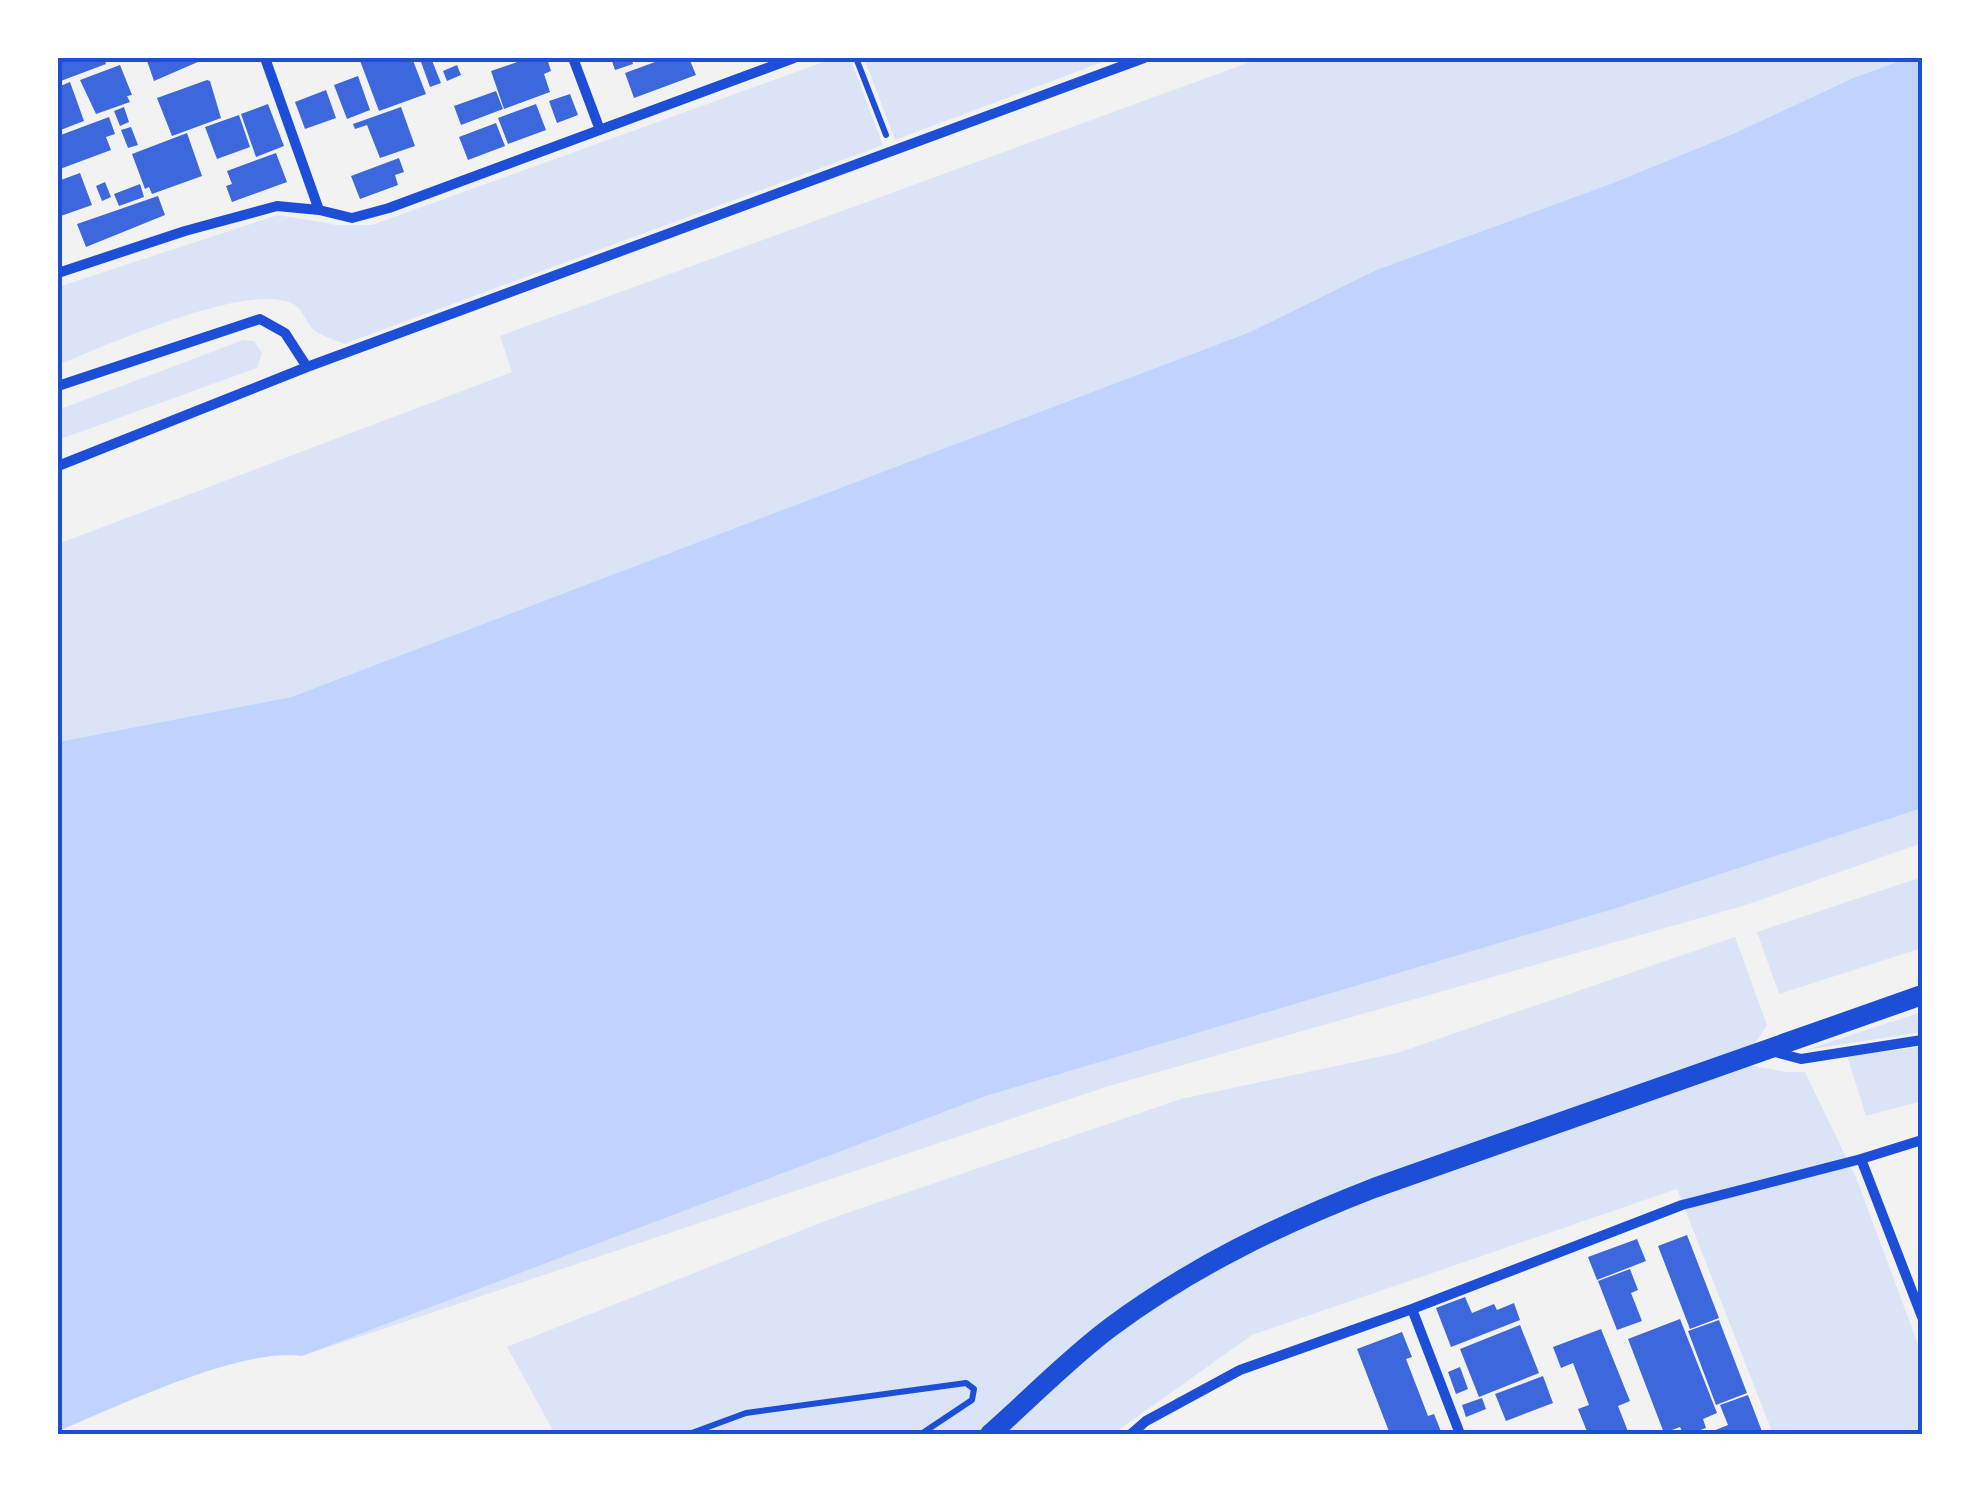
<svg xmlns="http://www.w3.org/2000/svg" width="1980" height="1492" font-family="Figtree,sans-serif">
<rect width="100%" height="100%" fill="#f2f2f2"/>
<!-- green -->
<path fill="#dbe4f7" d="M 835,58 L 850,58 L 883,145 L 344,344 C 335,340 323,336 315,331 C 307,325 304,312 296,306 C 256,277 103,347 58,365 L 58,287 L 278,215 L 337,225 L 372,225 Z
M 864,58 L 1113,58 L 895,140 Z
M 1261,58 L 1908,58 L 1853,78 L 1735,133 L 1613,183 L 1376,270 L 1250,332 L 291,697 L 58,742 L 58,544 L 512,372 L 500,336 Z
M 243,340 L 254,341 L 262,353 L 257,368 L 58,440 L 58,410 Z
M 1922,808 L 1922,843 L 1746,905 L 1109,1086 L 302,1356 L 986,1096 L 1617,908 Z
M 1922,877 L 1922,948 L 1779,994 L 1757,932 Z
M 1735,937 L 1767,1025 L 1742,1064 L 1787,1072 L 1805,1072 L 1857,1180 L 1922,1355 L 1922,1434 L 1773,1434 L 1677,1189 L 1252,1335 L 1113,1434 L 555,1434 L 507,1347 L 838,1216 L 1181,1099 L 1397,1053 Z
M 1922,1012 L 1922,1032 L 1805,1050 Z
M 1922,1047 L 1922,1101 L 1866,1116 L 1847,1056 Z"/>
<!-- water -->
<path fill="#bfd3fe" d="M 1908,58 L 1922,58 L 1922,808 L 1617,908 L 986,1096 L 302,1356 C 240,1347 119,1406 58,1431 L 58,742 L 291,697 L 1250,332 L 1376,270 L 1613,183 L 1735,133 L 1853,78 Z"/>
<!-- building -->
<path fill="#3d67dc" d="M 58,58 L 104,58 L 106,64 L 58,82 Z
M 146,58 L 207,58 L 154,81 Z
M 359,58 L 412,58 L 426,94 L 379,111 Z
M 431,58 L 441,83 L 430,87 L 420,59 Z
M 529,58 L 547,58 L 551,71 L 544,74 L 550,92 L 504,109 L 491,71 Z
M 611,58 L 631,58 L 633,64 L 615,70 Z
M 666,58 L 689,58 L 696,75 L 634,98 L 625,73 Z
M 120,65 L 132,95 L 127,96 L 130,102 L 96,114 L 80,80 Z
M 457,65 L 461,75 L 447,81 L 443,71 Z
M 358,76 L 370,110 L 347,119 L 334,85 Z
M 207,80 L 210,81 L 221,118 L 172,136 L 157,98 Z
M 70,82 L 84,121 L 58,131 L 58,87 Z
M 326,90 L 336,118 L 305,129 L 295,102 Z
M 496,91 L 503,109 L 461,125 L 454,106 Z
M 570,94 L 578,115 L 557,123 L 549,101 Z
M 268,104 L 284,146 L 256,157 L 241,114 Z
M 536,104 L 546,130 L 508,144 L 498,118 Z
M 124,107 L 129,122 L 120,126 L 114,111 Z
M 401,107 L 415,146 L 380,158 L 367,125 L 355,129 L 353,124 Z
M 239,115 L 250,147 L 217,159 L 205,127 Z
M 109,117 L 115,134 L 106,137 L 111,150 L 60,169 L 58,136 Z
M 496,123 L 505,146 L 468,160 L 459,137 Z
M 131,127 L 138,145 L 128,148 L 121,130 Z
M 187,133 L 202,176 L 152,194 L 149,187 L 145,189 L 132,154 Z
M 276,153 L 287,182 L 232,202 L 226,186 L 232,184 L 227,171 Z
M 399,158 L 404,172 L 395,175 L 398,185 L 360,199 L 351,176 Z
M 80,173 L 92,205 L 58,217 L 58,181 Z
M 105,182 L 111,197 L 102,201 L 96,186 Z
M 140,184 L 144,197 L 119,206 L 114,194 Z
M 158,196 L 165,215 L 86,247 L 77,224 Z
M 1687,1235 L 1719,1318 L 1690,1329 L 1658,1246 Z
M 1637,1239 L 1646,1261 L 1597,1280 L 1588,1257 Z
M 1630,1269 L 1638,1290 L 1631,1293 L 1642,1321 L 1617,1330 L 1598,1281 Z
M 1465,1297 L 1472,1313 L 1494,1304 L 1497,1310 L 1514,1303 L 1520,1320 L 1451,1347 L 1436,1308 Z
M 1680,1319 L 1717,1413 L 1703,1419 L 1706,1428 L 1689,1434 L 1683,1434 L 1680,1427 L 1664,1433 L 1628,1339 Z
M 1719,1320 L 1747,1393 L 1716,1405 L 1688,1331 Z
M 1520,1325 L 1539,1373 L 1479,1397 L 1460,1349 Z
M 1601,1329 L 1630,1401 L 1618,1406 L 1629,1434 L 1588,1434 L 1578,1409 L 1589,1405 L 1573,1363 L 1561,1368 L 1553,1347 Z
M 1402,1332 L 1412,1357 L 1406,1359 L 1428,1416 L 1434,1414 L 1442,1434 L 1390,1434 L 1357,1349 Z
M 1460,1367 L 1468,1389 L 1456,1394 L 1448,1372 Z
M 1543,1376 L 1553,1403 L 1506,1421 L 1495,1394 Z
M 1748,1395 L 1763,1434 L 1714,1434 L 1713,1431 L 1728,1425 L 1720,1405 Z
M 1482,1398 L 1486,1409 L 1466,1417 L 1462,1405 Z"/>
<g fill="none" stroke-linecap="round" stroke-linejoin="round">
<!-- path -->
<path stroke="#1d4ed8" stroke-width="6" d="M 856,58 L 886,135
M 689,1434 L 746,1413 L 966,1383 L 974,1389 L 972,1400 L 921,1434"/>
<!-- minor -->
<path stroke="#1d4ed8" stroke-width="10" d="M 265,58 L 319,210
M 573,58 L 600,130
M 58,273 L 185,231 L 277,206 L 319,210 L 352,218 L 389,208 L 794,58
M 58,386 L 260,319 L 285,333 L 307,367
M 58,466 L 307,367 L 1144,58
M 1775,1052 L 1801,1059 L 1922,1040
M 1861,1159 L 1922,1317
M 1412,1309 L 1460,1434
M 1131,1434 L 1146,1421 L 1240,1370 L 1412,1309 L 1682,1205 L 1861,1159 L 1922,1140"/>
<!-- secondary -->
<path stroke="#1d4ed8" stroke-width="20" d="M 990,1434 C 1030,1399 1068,1359 1111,1327 C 1193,1266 1279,1225 1374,1188 L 1922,995"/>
</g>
<!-- border -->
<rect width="1980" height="1492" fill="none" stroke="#ffffff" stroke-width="120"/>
<rect x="60" y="60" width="1860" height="1372" fill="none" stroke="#1d4ed8" stroke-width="4"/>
</svg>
